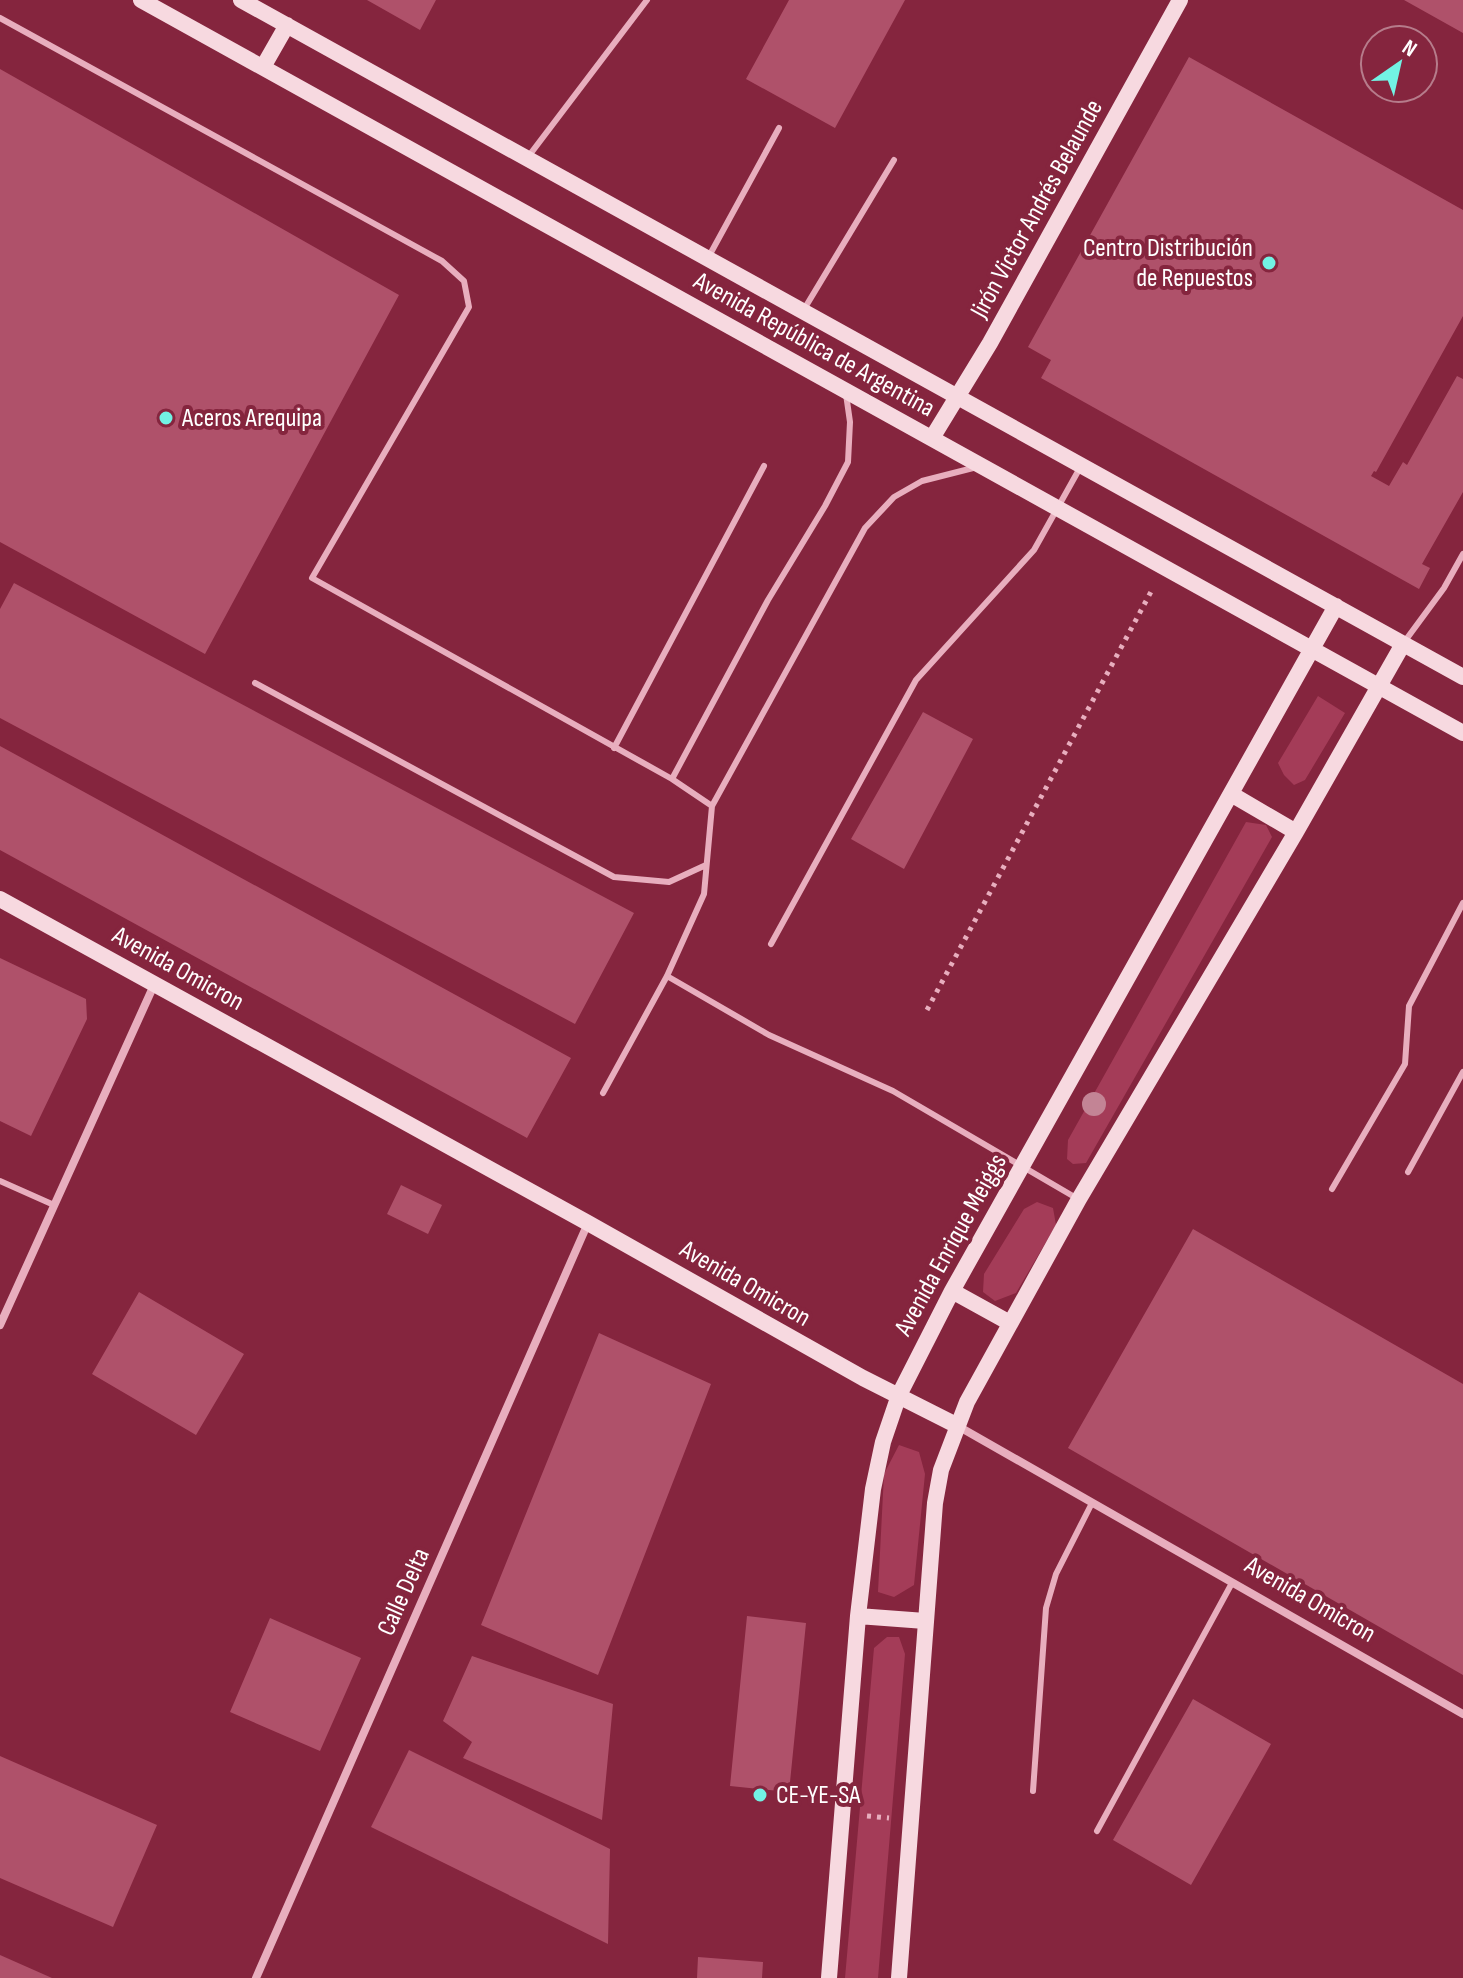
<svg xmlns="http://www.w3.org/2000/svg" width="1463" height="1978" font-family="'Sofia Sans Condensed',sans-serif">
<rect width="100%" height="100%" fill="#85253e"/>
<!-- green -->
<path fill="#a43c58" d="M 1318,696 L 1345,713 L 1305,780 L 1294,785 L 1284,775 L 1278,763 Z
M 1246,822 L 1266,825 L 1272,837 L 1086,1163 L 1073,1164 L 1067,1159 L 1068,1140 Z
M 1037,1202 L 1053,1208 L 1056,1225 L 1016,1293 L 995,1301 L 983,1292 L 984,1274 L 1024,1209 Z
M 899,1445 L 919,1452 L 925,1474 L 914,1585 L 894,1597 L 878,1592 L 884,1474 Z
M 887,1637 L 899,1637 L 905,1654 L 878,1978 L 845,1978 L 874,1648 Z"/>
<!-- building -->
<path fill="#af516a" d="M 367,0 L 436,0 L 420,30 Z
M 789,0 L 905,0 L 835,128 L 746,79 Z
M 1404,0 L 1463,0 L 1463,33 Z
M 1189,57 L 1463,210 L 1463,316 L 1376,472 L 1374,471 L 1371,476 L 1389,486 L 1403,462 L 1407,465 L 1457,376 L 1463,379 L 1463,492 L 1422,564 L 1430,568 L 1419,589 L 1041,378 L 1051,360 L 1028,347 Z
M 0,69 L 399,295 L 205,654 L 0,542 Z
M 14,583 L 634,913 L 575,1024 L 0,718 L 0,609 Z
M 923,712 L 973,739 L 904,869 L 851,839 Z
M 0,746 L 571,1058 L 527,1138 L 0,850 Z
M 0,958 L 86,999 L 87,1019 L 31,1136 L 0,1121 Z
M 401,1185 L 442,1205 L 428,1234 L 387,1214 Z
M 1193,1229 L 1463,1384 L 1463,1675 L 1068,1448 Z
M 139,1292 L 244,1354 L 196,1435 L 92,1374 Z
M 599,1333 L 711,1384 L 598,1675 L 481,1625 Z
M 747,1616 L 806,1623 L 789,1792 L 730,1786 Z
M 270,1618 L 361,1658 L 320,1751 L 230,1712 Z
M 472,1656 L 613,1704 L 602,1820 L 463,1758 L 472,1742 L 443,1721 Z
M 1193,1699 L 1271,1744 L 1191,1885 L 1113,1840 Z
M 409,1750 L 610,1849 L 608,1944 L 371,1827 Z
M 0,1756 L 157,1825 L 113,1927 L 0,1878 Z
M 0,1955 L 52,1978 L 0,1978 Z
M 698,1957 L 763,1962 L 762,1978 L 697,1978 Z"/>
<g fill="none" stroke-linecap="round" stroke-linejoin="round">
<!-- path -->
<path stroke="#e8aebe" stroke-width="5" stroke-dasharray="4 6" stroke-linecap="butt" d="M 927,1010 L 1153,588
M 867,1816 L 889,1818"/>
<!-- lane -->
<path stroke="#e8aebe" stroke-width="6" d="M 0,18 L 442,261 L 464,281 L 469,307 L 312,578 L 672,779 L 712,806 L 704,894 L 667,976 L 603,1093
M 528,157 L 647,0
M 708,258 L 779,128
M 803,311 L 894,160
M 1405,641 L 1444,588 L 1463,554
M 255,683 L 614,877 L 669,882 L 706,865
M 614,748 L 764,466
M 672,779 L 768,600 L 825,506 L 848,462 L 850,422 L 846,394
M 712,806 L 865,528 L 894,497 L 922,481 L 977,467
M 771,944 L 916,680 L 1034,550 L 1081,466
M 667,976 L 769,1035 L 893,1091 L 1078,1199
M 1408,1172 L 1463,1072
M 0,1181 L 54,1205
M 1332,1189 L 1405,1064 L 1409,1006 L 1463,903
M 1033,1791 L 1046,1608 L 1056,1574 L 1092,1503
M 1097,1831 L 1232,1583"/>
<!-- street -->
<path stroke="#e8aebe" stroke-width="8" d="M 0,1325 L 154,985
M 956,1425 L 1463,1714
M 256,1978 L 588,1223"/>
<!-- secondary -->
<path stroke="#f7d9e0" stroke-width="16" d="M 141,0 L 1463,733
M 241,0 L 1463,677
M 263,67 L 287,25
M 932,438 L 990,343 L 1180,0
M 1231,794 L 1296,832
M 0,899 L 588,1223 L 863,1378 L 956,1425
M 952,1291 L 1010,1323
M 858,1616 L 925,1621
M 829,1978 L 858,1616 L 873,1489 L 883,1442 L 899,1395 L 952,1291 L 1336,606
M 899,1978 L 935,1503 L 941,1470 L 967,1402 L 1079,1199 L 1296,832 L 1403,644"/>
</g>
<!-- trees -->
<circle fill="#c38495" cx="1094" cy="1104" r="12"/>
<!-- markers -->
<g fill="#72f2e4" stroke="#85253e" stroke-width="3">
<circle cx="1269" cy="263" r="8"/>
<circle cx="166" cy="418" r="8"/>
<circle cx="760" cy="1795" r="8"/>
</g>
<g text-anchor="middle" dominant-baseline="central" stroke-width="8" stroke-linejoin="round" paint-order="stroke">
<!-- street labels -->
<g font-size="26" fill="#fff" stroke="#85253e">
<text transform="translate(1037 209) rotate(-61)">Jirón Victor Andrés Belaunde</text>
<text transform="translate(814 345) rotate(29)">Avenida República de Argentina</text>
<text transform="translate(178 969) rotate(29)">Avenida Omicron</text>
<text transform="translate(951 1245) rotate(-61)">Avenida Enrique Meiggs</text>
<text transform="translate(745 1284) rotate(30)">Avenida Omicron</text>
<text transform="translate(404 1592) rotate(-66)">Calle Delta</text>
<text transform="translate(1310 1600) rotate(30)">Avenida Omicron</text>
</g>
<!-- poi labels -->
<g font-size="26" fill="#fff" stroke="#85253e" text-anchor="start">
<text x="1253" y="248" text-anchor="end">Centro Distribución<tspan x="1253" dy="30">de Repuestos</tspan></text>
<text x="182" y="418">Aceros Arequipa</text>
<text x="776" y="1795">CE-YE-SA</text>
</g>
</g>
<!-- north arrow -->
<g transform="translate(1399 64) rotate(34)"><circle r="38" fill="#85253e" stroke="#b67c8b" stroke-width="2"/>
<path d="M0-6L14 30L0 20L-14 30Z" fill="#72f2e4"/>
<text y="-12" font-size="22" font-weight="bold" text-anchor="middle" fill="#ffffff">N</text>
</g>
</svg>
